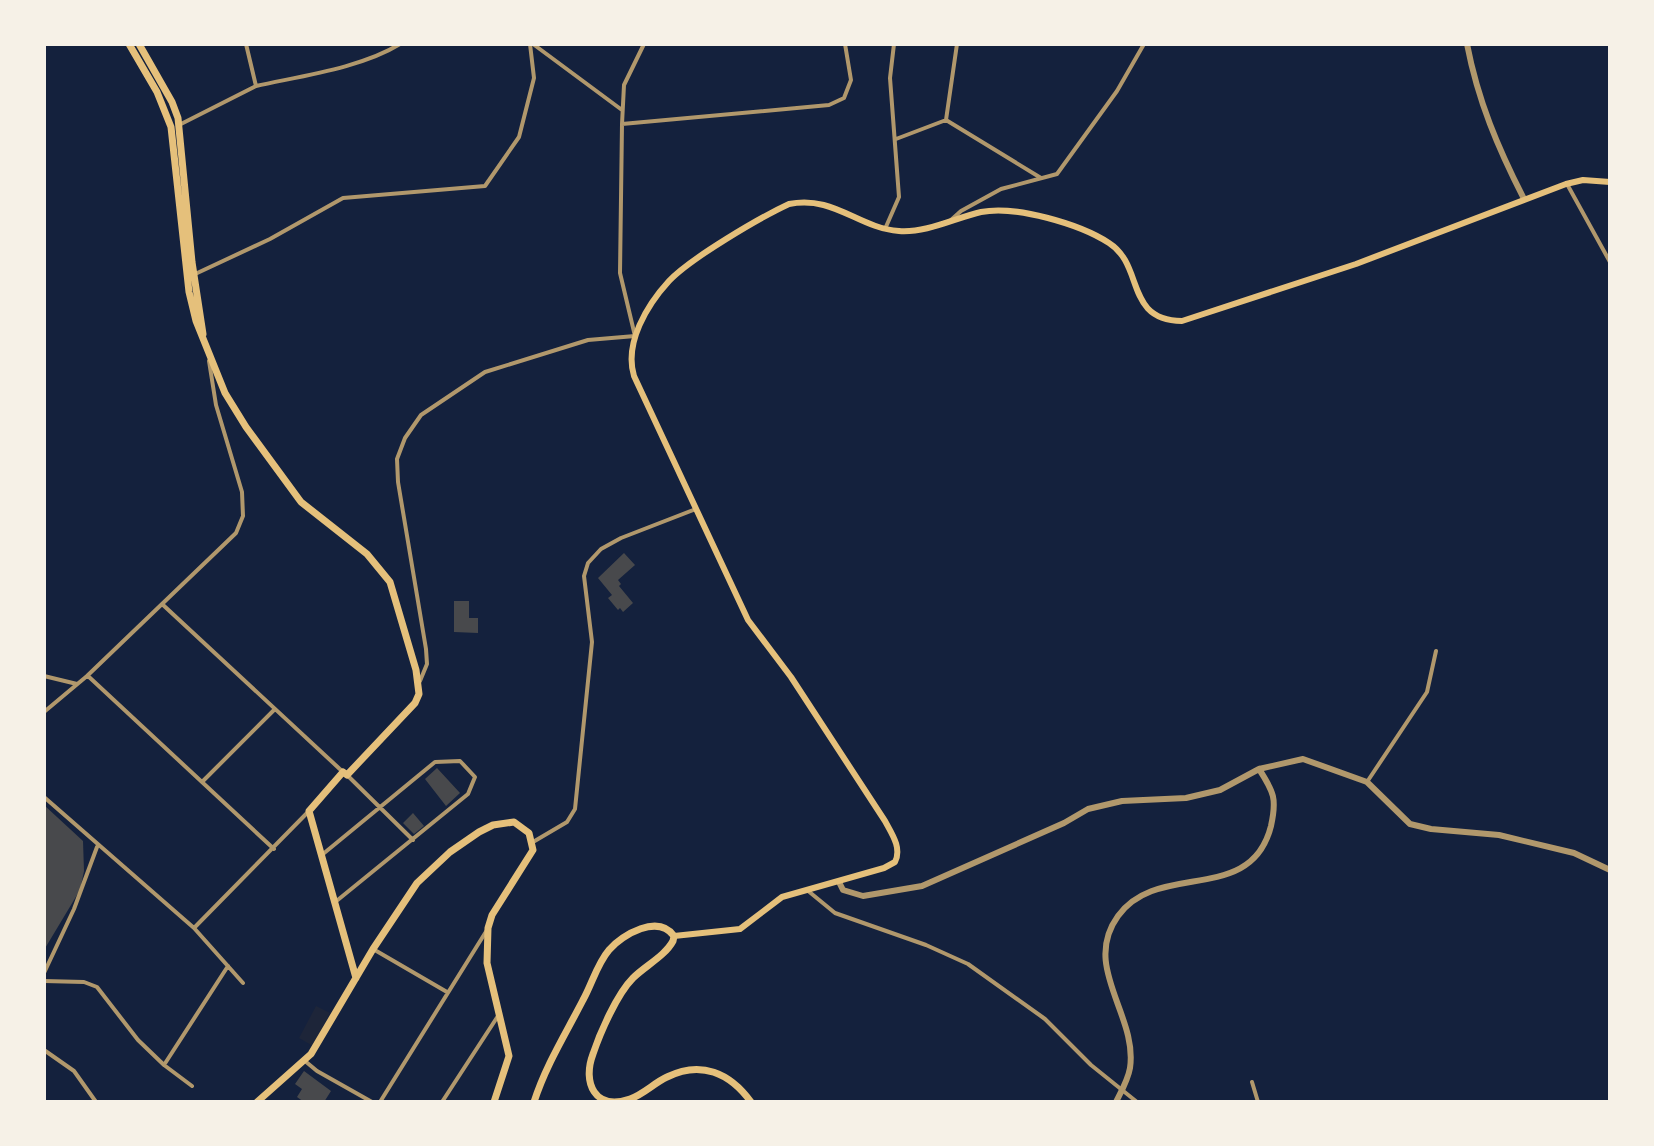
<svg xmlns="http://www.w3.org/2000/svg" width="1654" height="1146" font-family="Barlow,sans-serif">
<rect width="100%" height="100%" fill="#14213d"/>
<!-- green -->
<path fill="#1d2539" d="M 316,1006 L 330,1013 L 313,1046 L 299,1038 Z"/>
<!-- building -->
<path fill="#48494c" d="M 624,553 L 635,565 L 618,580 L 621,584 L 619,586 L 633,603 L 623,612 L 620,608 L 618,610 L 608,598 L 612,595 L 598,578 Z
M 454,601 L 469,601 L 469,618 L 478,618 L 478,633 L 454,632 Z
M 437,768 L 460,793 L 446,806 L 425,779 Z
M 44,805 L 83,841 L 84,871 L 80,890 L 44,950 Z
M 413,813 L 424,826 L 414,834 L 403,823 Z
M 304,1071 L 331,1091 L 324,1102 L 304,1102 L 297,1097 L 302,1089 L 295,1084 Z"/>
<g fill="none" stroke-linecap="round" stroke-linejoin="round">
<!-- minor -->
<path stroke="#b1986c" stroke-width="4" d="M 533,44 L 622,110
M 644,44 L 624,85 L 622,124 L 829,105 L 844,98 L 851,80 L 845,44
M 256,86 C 301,76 361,68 400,44
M 946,120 L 1041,178
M 179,125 L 256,86 L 246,44
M 896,139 L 946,120 L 957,44
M 1567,184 L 1610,262
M 951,220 L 961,211 L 1001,189 L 1057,174 L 1117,91 L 1144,44
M 885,229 L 899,197 L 890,78 L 894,44
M 193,275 L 270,239 L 343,198 L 485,186 L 519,137 L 534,78 L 530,44
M 162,604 L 343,772
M 44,676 L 77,684
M 88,676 L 274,849
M 420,681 L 427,664 L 426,649 L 398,482 L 397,459 L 405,438 L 421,415 L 485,372 L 588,340 L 635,336 L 620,273 L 622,124
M 44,712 L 87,676 L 236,533 L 243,516 L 242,492 L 216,405 L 209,361
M 347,775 L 413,840
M 202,782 L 275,709
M 1367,782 L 1427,692 L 1436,651
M 44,797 L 194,928 L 308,812
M 533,842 L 567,822 L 575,809 L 592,642 L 584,576 L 588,563 L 601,549 L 621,538 L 696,509
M 323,854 L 435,762 L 460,761 L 475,777 L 468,794 L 334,903
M 807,890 L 835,913 L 926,945 L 968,964 L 1045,1019 L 1091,1065 L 1137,1102
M 194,928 L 243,983
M 373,949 L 447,992
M 44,973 L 74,909 L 97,847
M 44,981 L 84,982 L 97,987 L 138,1040 L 164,1065 L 228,966
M 44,1050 L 74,1071 L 96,1102
M 305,1061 L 317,1071 L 372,1102
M 164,1065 L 192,1086
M 1252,1082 L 1258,1102
M 380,1102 L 487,930
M 442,1102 L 498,1016"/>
<!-- tertiary -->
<path stroke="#b1986c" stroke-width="6" d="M 1467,44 C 1478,101 1498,148 1524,199
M 839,882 L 843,890 L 863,896 L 922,886 L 1064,823 L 1088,809 L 1122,801 L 1186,798 L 1220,790 L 1259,769 L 1303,759 L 1367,782 L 1410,824 L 1431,829 L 1499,835 L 1574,853 L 1610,870
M 1116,1102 C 1121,1092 1128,1080 1130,1068 C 1138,1015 1081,967 1118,916 C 1158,860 1251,906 1271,826 C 1277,799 1274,792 1259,769"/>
<!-- secondary -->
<path stroke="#e5c07b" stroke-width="6" d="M 674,936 L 740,929 L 782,897 L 884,868 L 895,862 C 902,848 892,834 885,821 L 791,677 L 748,620 L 634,376 C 624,343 647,305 669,281 C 691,258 759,218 789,204 C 834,195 858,228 899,231 C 927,233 955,218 981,212 C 1015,205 1080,224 1109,243 C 1145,266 1124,320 1182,321 L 1356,264 L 1566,184 L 1583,180 L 1610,182"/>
<!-- primary -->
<path stroke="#e5c07b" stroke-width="7" d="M 129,44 L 157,92 L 171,127 L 189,292 L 196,321 L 225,393 L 246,427 L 301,502 L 367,554 L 390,582 L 416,670 L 419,694 L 415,703 L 347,775 L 343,772 L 309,811 L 356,978
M 139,44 L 172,102 L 178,118 L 192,262 L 203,334
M 257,1102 L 311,1054 L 373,949 L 417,883 L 450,852 L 479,832 L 493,825 L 514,822 L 529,833 L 533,850 L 492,915 L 488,928 L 487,963 L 509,1056 L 494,1102
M 534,1102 C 546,1065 565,1035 583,1000 C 592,984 597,964 609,950 C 623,934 658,914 674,936 L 673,941 C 665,956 645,966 633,978 C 617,994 600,1033 593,1054 C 582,1083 595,1111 630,1099 C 644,1094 654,1083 667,1077 C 701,1060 730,1073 751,1102"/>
</g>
<!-- border -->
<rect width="1654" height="1146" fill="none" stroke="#f6f1e7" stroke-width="92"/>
</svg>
